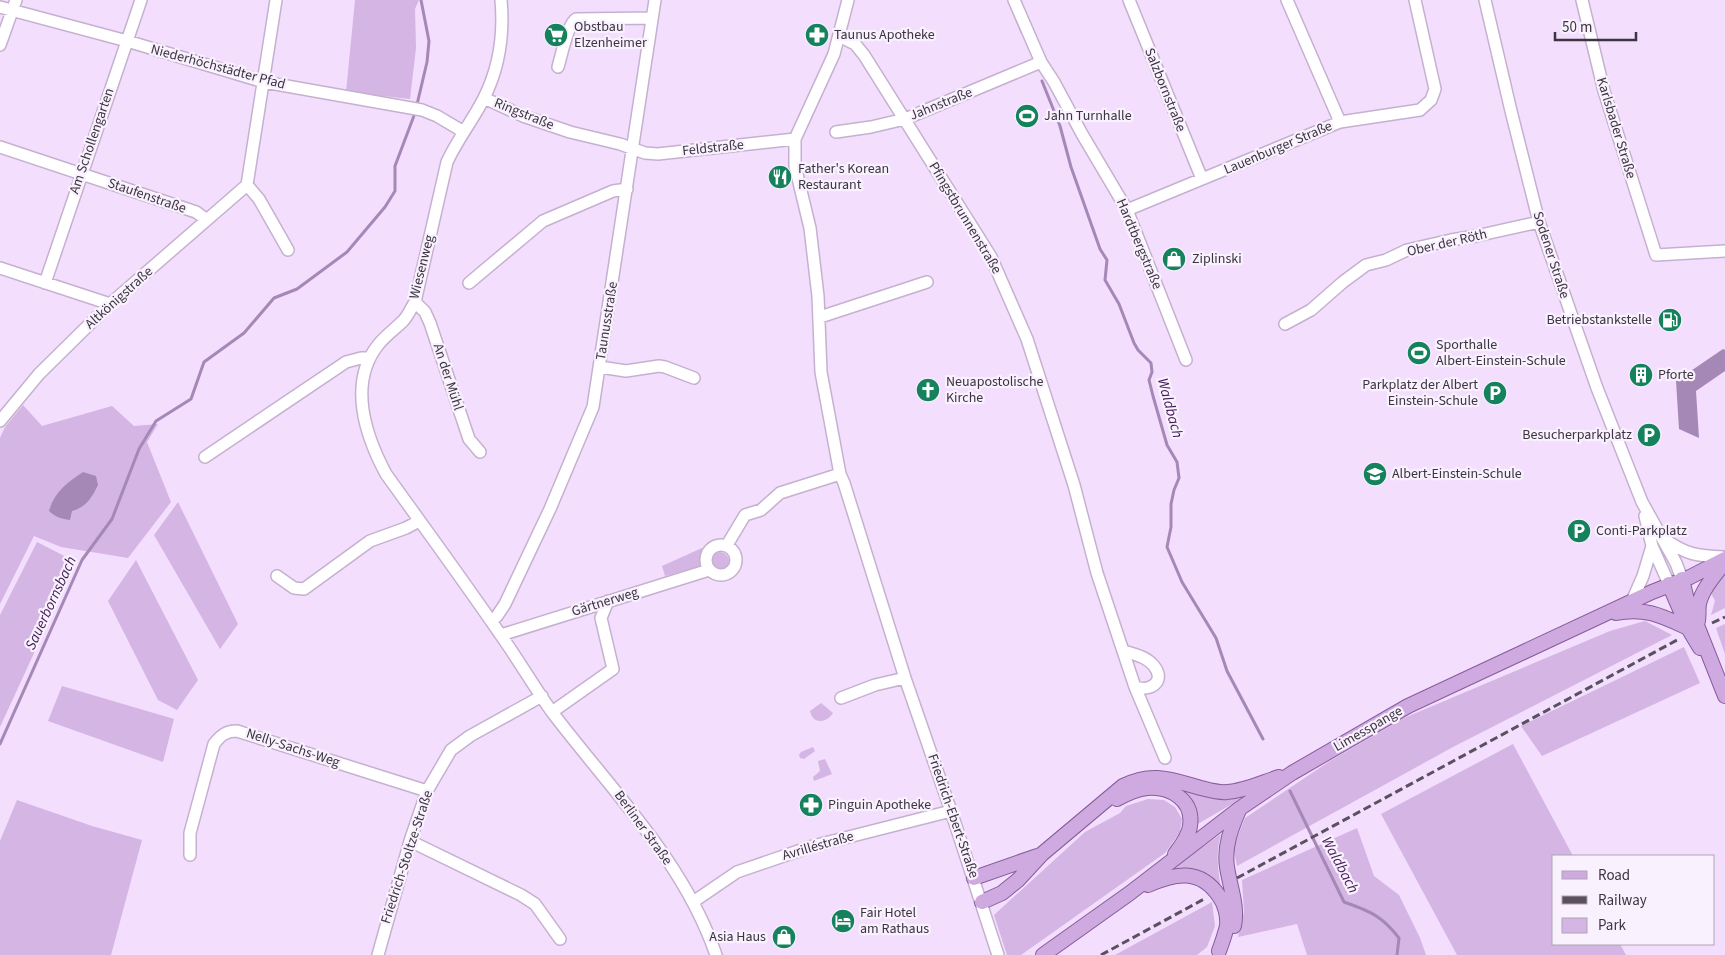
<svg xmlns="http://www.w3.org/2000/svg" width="1725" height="955" font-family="'Source Sans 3',sans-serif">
<rect width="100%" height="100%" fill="#f3defe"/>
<!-- green -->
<path fill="#d4b5e3" d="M 355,0 L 419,0 L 415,9 L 416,48 L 410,99 L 346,92 Z
M 23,405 L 42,426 L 112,406 L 134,426 L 158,424 L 147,442 L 171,502 L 128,558 L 61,547 L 34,536 L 0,604 L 0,438 L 5,427 Z
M 178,502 L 238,624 L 220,649 L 154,535 Z
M 37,542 L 76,562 L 0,727 L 0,615 Z
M 702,548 L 702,566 L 665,576 L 662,566 Z
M711 561a9 9 0 1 1 18 0a9 9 0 1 1-18 0Z
M 136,560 L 198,680 L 177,710 L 158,700 L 108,601 Z
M 1725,575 L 1725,608 L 1711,615 L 1715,601 L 1711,593 L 1719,578 Z
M 1645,621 L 1672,635 L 1453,747 L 1237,866 L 1233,847 L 1245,818 L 1330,761 L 1404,718 L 1610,631 Z
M 1725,624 L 1725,654 L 1716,628 Z
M 1684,647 L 1700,683 L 1542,756 L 1521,726 Z
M 62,686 L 174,719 L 163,762 L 48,721 Z
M 821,703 L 833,713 C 827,723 813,725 810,711 Z
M 1513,744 L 1573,856 L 1554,856 L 1554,944 L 1620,944 L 1626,955 L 1457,955 L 1381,814 Z
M 813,747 L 815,751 L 804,759 L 800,758 L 799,755 L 801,752 Z
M 825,759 L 832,774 L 814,781 L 813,777 L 820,771 L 818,761 Z
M 1163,781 L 1220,799 L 1246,796 L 1196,825 C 1198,798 1184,794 1163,781 Z
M 1148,799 L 1164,800 L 1175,807 L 1182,819 L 1180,832 L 1165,853 L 1021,955 L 1007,955 L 994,915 L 1085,832 L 1120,813 L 1126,806 Z
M 17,800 L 92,826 L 142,840 L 111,955 L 0,955 L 0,841 Z
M 1357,828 L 1374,876 L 1399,895 L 1420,938 L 1426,955 L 1307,955 L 1297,924 L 1238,937 L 1244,912 L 1242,880 Z
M 1221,834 C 1215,854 1218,872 1222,893 L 1167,872 Z
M 1212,902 L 1215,926 L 1207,947 L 1197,955 L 1115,955 Z"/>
<!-- water -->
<path fill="#a688b6" d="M 1723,349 L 1725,350 L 1725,371 L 1696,391 L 1699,438 L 1679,429 L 1676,381 Z
M 83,472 L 96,476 L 98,485 C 92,497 87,507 72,511 L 70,520 C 62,519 55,517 49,511 C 54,492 68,482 83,472 Z"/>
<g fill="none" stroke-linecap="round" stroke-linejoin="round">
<!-- stream -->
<path stroke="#a688b6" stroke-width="3" d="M 1012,8 L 1022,32
M 1042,81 L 1060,126 L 1071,167 L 1100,249 L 1107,260 L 1105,280 L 1119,304 L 1134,343 L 1138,350 L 1151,363 L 1152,372 L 1149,380 L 1153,396 L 1167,445 L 1177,462 L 1179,478 L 1174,490 L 1171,504 L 1171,527 L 1167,547 L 1182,582 L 1216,638 L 1227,671 L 1263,739
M 0,744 L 82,560 L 112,519 L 139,449 L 156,421 L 191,399 L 204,362 L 244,333 L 274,298 L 297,289 L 347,252 L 385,207 L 395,191 L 395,166 L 415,113 L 427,62 L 429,41 L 421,0
M 1290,791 L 1344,902 C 1370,911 1382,916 1399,938 L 1397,955"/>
<!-- minor casing -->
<g stroke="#c5b1cf" stroke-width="14">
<path id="minor" d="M 501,0 C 504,33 499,68 484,98 C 473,120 457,140 447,162 L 415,302 C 411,308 408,316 403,321 C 395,329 385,336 378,345 C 348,383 365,435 386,474 C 424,527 463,580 500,634 C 518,659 534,687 552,712 C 611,790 684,861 716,955
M 848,0 L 834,54 L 795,139 L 795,166 L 810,228 L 818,296 L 821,372 L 840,474 L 844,483 L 905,678 L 951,811 L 998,955
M 1014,0 L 1041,62 L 1054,82 L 1082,134 L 1127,210 L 1186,360
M 1129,0 L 1202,179
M 1287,0 L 1340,122
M 1485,0 L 1511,111 L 1539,222 L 1553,262 L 1597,388 L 1642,502 L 1676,563 L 1682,579
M 1582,0 L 1604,91 L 1656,255 L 1725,251
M 0,7 L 127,41 L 264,82 L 422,110 L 437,116 L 464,132
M 839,36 L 855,44 L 864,55 L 991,257 L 1027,339 L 1074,485 L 1097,573 L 1135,687 C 1151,692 1166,681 1154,666 C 1147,657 1134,654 1124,651
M 0,45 L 16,0
M 558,67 C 561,57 568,23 576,19 L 652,18
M 484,98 L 523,116 L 570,132 L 620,144 L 645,153 L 658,154 L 795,139
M 836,132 L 871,127 L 905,119 L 1041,62
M 0,147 L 196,212 L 207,220
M 247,185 L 259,199 L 288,250
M 1127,210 L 1340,122 L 1420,110 L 1431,100 L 1435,89 L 1415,0
M 0,268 L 110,304
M 45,283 L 141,0
M 469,283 L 543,221 L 613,191 L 627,189
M 415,302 L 425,312 L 430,323 L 469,439 L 480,452
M 820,317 L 927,282
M 1285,324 L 1311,310 L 1343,282 L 1366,265 L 1386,260 L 1407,250 L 1451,240 L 1476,236 L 1539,222
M 600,367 L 626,371 L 659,366 L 665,367 L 694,378
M 0,421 L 39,374 L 110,304 L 247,185 L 276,0
M 205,457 L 346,362 L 361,358 L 369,358
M 1645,516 L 1652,546 L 1669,584
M 1664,539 C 1687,555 1697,556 1725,557
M706 560a15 15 0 1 1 30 0a15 15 0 1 1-30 0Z
M 727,545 L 745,515 L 761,510 L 780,493 L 840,474
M 277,576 L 294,588 L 304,589 L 370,541 L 406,528 L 419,521
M 1632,601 L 1643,576 L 1652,546
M 491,621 L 497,616 L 505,604 L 550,509 L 593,407 L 655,0
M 501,635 L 709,570
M 1135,687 L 1165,758
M 841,698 L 875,685 L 905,678
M 552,712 L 613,669 L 601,618 L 608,601
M 410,841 L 521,895 L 535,904 L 560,939
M 190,855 L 190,833 L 214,744 C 221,735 226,731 237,731 L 427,791
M 693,902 L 737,872 L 769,861 L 813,846 L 951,811
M 378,955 L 410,841 L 427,791 L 451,750 L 470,736 L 542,696"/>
</g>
<!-- major casing -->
<g stroke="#875c9b" stroke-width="16">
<path id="major" d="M 1682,579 L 1687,600 L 1725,696
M 1669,584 L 1688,628 L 1700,648
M 1616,613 C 1645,607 1662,616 1688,628
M 1698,621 C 1699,615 1698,609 1699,604 C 1702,589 1716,574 1725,562
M 1117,799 C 1126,794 1136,789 1147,788 C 1170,786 1194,800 1190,826 C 1189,836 1181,846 1175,854
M 974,878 L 1037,856
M 1148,885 C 1175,873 1200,868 1219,896 C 1225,904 1228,916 1227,926 C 1225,934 1222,943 1219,951
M 982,902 L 1002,893 L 1018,880 L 1042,854 L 1123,786 C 1153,771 1172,780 1201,788 C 1209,790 1219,793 1227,792 C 1245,791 1263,782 1279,777
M 1234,926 C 1238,906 1230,887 1227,867 C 1224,846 1231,829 1239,810
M 1043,955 L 1130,893 L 1239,809 L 1292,773 L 1408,706 L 1652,592 L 1690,577 L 1725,559"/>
</g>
<!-- minor -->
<use href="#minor" stroke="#fff" stroke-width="11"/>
<!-- major -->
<use href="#major" stroke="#cfaae0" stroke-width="14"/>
<!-- rail -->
<path stroke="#5a505f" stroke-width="3" stroke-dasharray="8 4" stroke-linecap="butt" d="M 1712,623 L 1725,617
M 1237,878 L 1679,639
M 1101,955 L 1206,898"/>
</g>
<!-- icons -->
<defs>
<g id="supermarket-disc" transform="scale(1.25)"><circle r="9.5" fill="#15815d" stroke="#f9f1fe"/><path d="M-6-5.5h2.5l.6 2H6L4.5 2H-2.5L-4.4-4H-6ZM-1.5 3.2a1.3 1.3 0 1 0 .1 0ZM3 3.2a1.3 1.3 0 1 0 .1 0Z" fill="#fff"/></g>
<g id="pharmacy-disc" transform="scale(1.25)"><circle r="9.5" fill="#15815d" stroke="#f9f1fe"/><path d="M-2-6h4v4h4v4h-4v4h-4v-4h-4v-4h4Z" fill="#fff"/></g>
<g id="stadium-disc" transform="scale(1.25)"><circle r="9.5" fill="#15815d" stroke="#f9f1fe"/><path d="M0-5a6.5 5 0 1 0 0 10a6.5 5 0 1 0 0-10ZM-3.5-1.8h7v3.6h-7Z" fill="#fff"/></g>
<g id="restaurant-disc" transform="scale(1.25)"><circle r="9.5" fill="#15815d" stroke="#f9f1fe"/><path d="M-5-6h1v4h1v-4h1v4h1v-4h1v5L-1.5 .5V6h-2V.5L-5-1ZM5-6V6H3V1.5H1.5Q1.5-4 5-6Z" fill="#fff"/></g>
<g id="shop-disc" transform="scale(1.25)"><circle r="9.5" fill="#15815d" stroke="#f9f1fe"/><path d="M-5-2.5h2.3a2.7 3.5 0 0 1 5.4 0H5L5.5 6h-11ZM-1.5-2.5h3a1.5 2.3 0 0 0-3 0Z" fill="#fff"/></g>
<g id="fuel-disc" transform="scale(1.25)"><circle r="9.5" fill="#15815d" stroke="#f9f1fe"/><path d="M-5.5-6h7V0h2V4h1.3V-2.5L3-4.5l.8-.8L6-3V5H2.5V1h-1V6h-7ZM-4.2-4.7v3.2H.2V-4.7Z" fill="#fff"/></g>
<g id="building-disc" transform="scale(1.25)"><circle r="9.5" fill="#15815d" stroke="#f9f1fe"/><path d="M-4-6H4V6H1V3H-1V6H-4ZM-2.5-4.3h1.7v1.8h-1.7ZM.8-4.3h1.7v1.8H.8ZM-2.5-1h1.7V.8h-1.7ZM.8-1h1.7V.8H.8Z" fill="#fff"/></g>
<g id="church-disc" transform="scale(1.25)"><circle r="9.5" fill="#15815d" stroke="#f9f1fe"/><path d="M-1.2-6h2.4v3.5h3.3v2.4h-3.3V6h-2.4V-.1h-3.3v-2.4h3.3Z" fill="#fff"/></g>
<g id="parking-disc" transform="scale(1.25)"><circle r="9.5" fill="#15815d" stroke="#f9f1fe"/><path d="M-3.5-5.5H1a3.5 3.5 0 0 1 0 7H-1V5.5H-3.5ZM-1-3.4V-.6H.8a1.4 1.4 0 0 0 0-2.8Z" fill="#fff"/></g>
<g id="school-disc" transform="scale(1.25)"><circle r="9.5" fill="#15815d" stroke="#f9f1fe"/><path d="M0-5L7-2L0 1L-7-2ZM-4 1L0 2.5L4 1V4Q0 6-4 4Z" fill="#fff"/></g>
<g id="hotel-disc" transform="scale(1.25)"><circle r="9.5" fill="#15815d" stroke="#f9f1fe"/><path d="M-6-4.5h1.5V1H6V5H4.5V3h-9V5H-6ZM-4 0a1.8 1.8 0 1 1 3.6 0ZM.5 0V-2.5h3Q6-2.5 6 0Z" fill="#fff"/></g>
</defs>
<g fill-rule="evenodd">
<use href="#supermarket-disc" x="556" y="35"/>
<use href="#pharmacy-disc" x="817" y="35"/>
<use href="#stadium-disc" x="1027" y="116"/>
<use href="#restaurant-disc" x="780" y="177"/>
<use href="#shop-disc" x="1174" y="259"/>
<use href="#fuel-disc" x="1670" y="320"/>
<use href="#stadium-disc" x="1419" y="353"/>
<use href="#building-disc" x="1641" y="375"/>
<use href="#church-disc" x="928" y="390"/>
<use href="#parking-disc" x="1495" y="393"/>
<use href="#parking-disc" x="1649" y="435"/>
<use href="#school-disc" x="1375" y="474"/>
<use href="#parking-disc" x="1579" y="531"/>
<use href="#pharmacy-disc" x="811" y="805"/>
<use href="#hotel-disc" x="843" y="921"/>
<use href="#shop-disc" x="784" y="937"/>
</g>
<g text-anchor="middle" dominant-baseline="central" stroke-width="4.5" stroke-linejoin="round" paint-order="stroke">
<!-- poi labels -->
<g font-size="14" fill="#3c3440" stroke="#f9f1fe" text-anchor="start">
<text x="574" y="27">Obstbau<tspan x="574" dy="16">Elzenheimer</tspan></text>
<text x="834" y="35">Taunus Apotheke</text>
<text x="1044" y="116">Jahn Turnhalle</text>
<text x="798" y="169">Father's Korean<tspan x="798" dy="16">Restaurant</tspan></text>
<text x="1192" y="259">Ziplinski</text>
<text x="1652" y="320" text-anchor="end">Betriebstankstelle</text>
<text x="1436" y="345">Sporthalle<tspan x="1436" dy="16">Albert-Einstein-Schule</tspan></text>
<text x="1658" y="375">Pforte</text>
<text x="946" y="382">Neuapostolische<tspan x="946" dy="16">Kirche</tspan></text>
<text x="1478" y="385" text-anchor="end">Parkplatz der Albert<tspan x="1478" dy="16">Einstein-Schule</tspan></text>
<text x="1632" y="435" text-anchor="end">Besucherparkplatz</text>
<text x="1392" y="474">Albert-Einstein-Schule</text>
<text x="1596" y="531">Conti-Parkplatz</text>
<text x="828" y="805">Pinguin Apotheke</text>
<text x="860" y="913">Fair Hotel<tspan x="860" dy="16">am Rathaus</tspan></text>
<text x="766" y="937" text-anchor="end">Asia Haus</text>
</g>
<!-- street labels -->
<g font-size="14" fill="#3c3440" stroke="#f9f1fe">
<text transform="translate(218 67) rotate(15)">Niederhöchstädter Pfad</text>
<text transform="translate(1165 90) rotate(68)">Salzbornstraße</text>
<text transform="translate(941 104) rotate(-22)">Jahnstraße</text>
<text transform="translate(524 114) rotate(22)">Ringstraße</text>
<text transform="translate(1616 128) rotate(73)">Karlsbader Straße</text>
<text transform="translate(92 141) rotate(-71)">Am Schollengarten</text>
<text transform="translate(713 148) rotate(-6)">Feldstraße</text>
<text transform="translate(1278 148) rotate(-23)">Lauenburger Straße</text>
<text transform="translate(147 196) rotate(19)">Staufenstraße</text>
<text transform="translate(965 218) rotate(59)">Pfingstbrunnenstraße</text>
<text transform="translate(1447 243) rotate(-13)">Ober der Röth</text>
<text transform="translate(1139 244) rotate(67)">Hardtbergstraße</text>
<text transform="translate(1551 255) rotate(72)">Sodener Straße</text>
<text transform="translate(422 267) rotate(-76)">Wiesenweg</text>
<text transform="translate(119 298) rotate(-42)">Altkönigstraße</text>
<text transform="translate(607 321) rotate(-81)">Taunusstraße</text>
<text transform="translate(448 377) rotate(72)">An der Mühl</text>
<text transform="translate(605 602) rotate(-17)">Gärtnerweg</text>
<text transform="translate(1368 729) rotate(-30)">Limesspange</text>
<text transform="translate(293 748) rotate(18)">Nelly-Sachs-Weg</text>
<text transform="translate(953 816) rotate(71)">Friedrich-Ebert-Straße</text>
<text transform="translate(643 828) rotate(54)">Berliner Straße</text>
<text transform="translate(818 846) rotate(-16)">Avrilléstraße</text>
<text transform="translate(407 857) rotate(-72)">Friedrich-Stoltze-Straße</text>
</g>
<!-- water labels -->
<g font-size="15" font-style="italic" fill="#431b54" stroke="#f9f1fe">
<text transform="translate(1170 408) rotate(75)">Waldbach</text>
<text transform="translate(51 603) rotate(-65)">Sauerbornsbach</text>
<text transform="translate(1340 865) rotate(62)">Waldbach</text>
</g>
</g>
<!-- legend -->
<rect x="1552" y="855" width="162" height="90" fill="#f9f1fe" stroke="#ada5b2"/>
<rect x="1562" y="871" width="25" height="8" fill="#cfaae0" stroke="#ada5b2"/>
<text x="1598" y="880" font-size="15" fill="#3c3440">Road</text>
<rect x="1562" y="896" width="25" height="8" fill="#5a505f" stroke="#ada5b2"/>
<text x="1598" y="905" font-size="15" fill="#3c3440">Railway</text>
<rect x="1562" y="918" width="25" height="15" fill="#d4b5e3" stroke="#ada5b2"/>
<text x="1598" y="930" font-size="15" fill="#3c3440">Park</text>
<!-- scale -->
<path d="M1555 32v8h81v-8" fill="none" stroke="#3c3440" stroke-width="2.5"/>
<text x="1562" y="32" font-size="15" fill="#3c3440" stroke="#f9f1fe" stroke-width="4" paint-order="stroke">50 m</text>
</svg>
